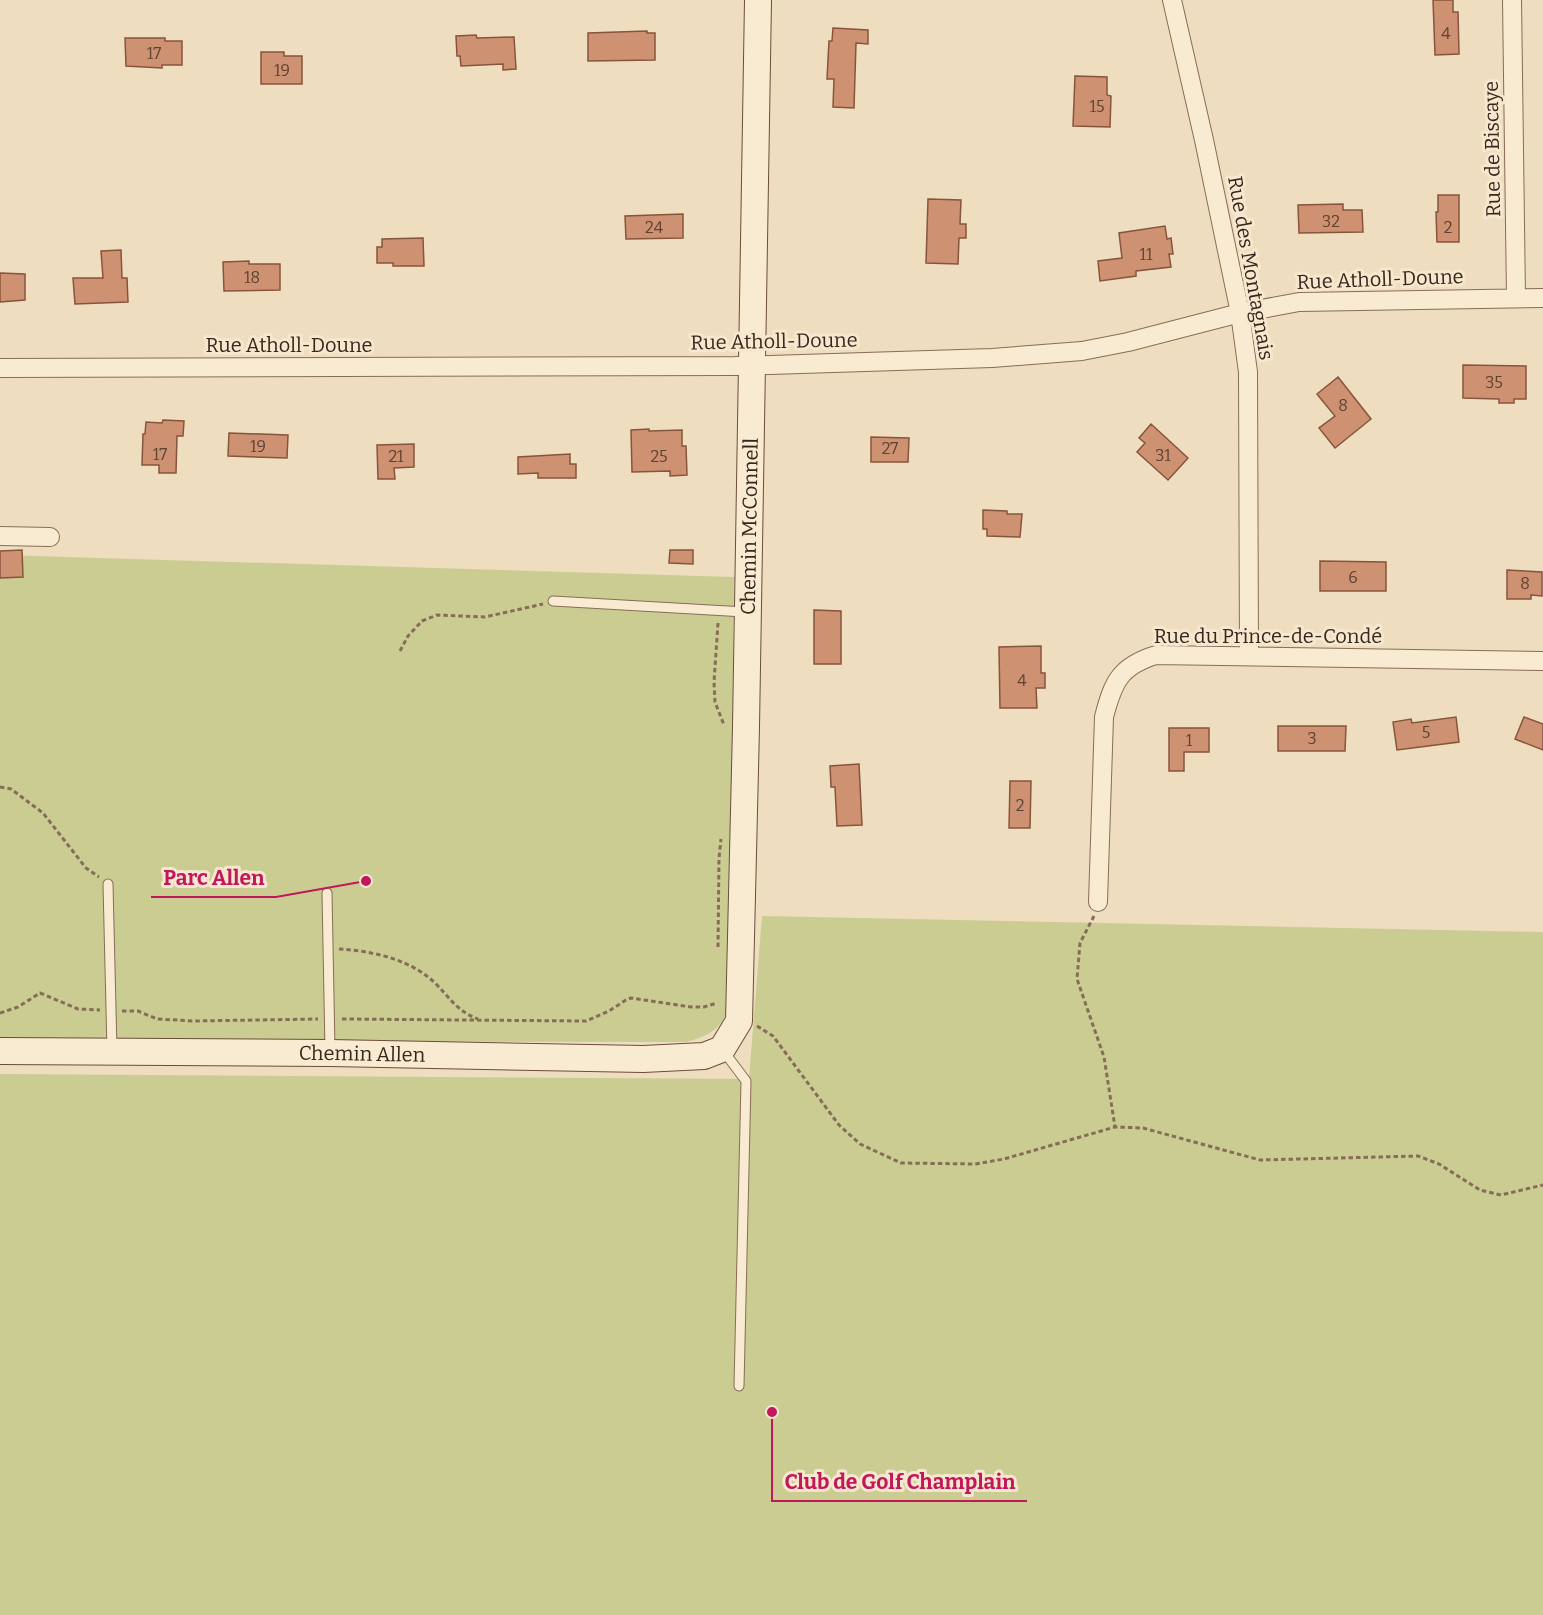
<svg xmlns="http://www.w3.org/2000/svg" width="1543" height="1615" font-family="Bitter,serif">
<rect width="100%" height="100%" fill="#eeddbe"/>
<!-- green -->
<path fill="#cacc92" d="M 0,555 L 734,577 L 730,1002 C 723,1028 712,1035 686,1042 L 105,1041 L 0,1039 Z
M 762,916 L 1543,932 L 1543,1615 L 0,1615 L 0,1074 L 749,1079 Z"/>
<!-- building -->
<path fill="#ce9273" stroke="#87543c" stroke-width="1.5" d="M 1433,0 L 1453,0 L 1453,12 L 1458,12 L 1459,54 L 1435,55 Z
M 833,28 L 868,30 L 868,44 L 856,43 L 854,108 L 833,107 L 834,79 L 827,79 L 829,41 L 832,41 Z
M 647,31 L 647,33 L 655,33 L 655,60 L 588,61 L 588,33 Z
M 476,35 L 477,38 L 514,37 L 516,69 L 503,70 L 503,64 L 461,66 L 460,56 L 457,56 L 456,36 Z
M 125,38 L 165,38 L 165,41 L 182,41 L 182,65 L 162,65 L 162,68 L 126,66 Z
M 261,52 L 284,52 L 284,56 L 302,56 L 302,84 L 261,84 Z
M 1075,76 L 1107,77 L 1107,95 L 1111,96 L 1110,127 L 1073,126 Z
M 1438,195 L 1459,195 L 1459,242 L 1437,242 L 1436,212 L 1438,212 Z
M 928,199 L 961,200 L 960,224 L 966,224 L 966,238 L 959,238 L 958,264 L 926,263 Z
M 1343,204 L 1343,210 L 1362,210 L 1363,232 L 1299,233 L 1298,205 Z
M 683,214 L 683,238 L 626,239 L 625,216 Z
M 1165,226 L 1167,239 L 1171,238 L 1173,254 L 1169,254 L 1171,267 L 1136,271 L 1136,276 L 1100,281 L 1098,261 L 1122,258 L 1119,233 Z
M 423,238 L 424,266 L 393,266 L 393,263 L 377,263 L 377,247 L 382,247 L 382,239 Z
M 121,250 L 122,278 L 127,278 L 128,302 L 75,304 L 73,278 L 103,278 L 101,251 Z
M 249,261 L 249,264 L 280,264 L 280,290 L 224,291 L 223,262 Z
M 0,273 L 25,274 L 25,300 L 0,302 Z
M 1463,365 L 1526,366 L 1526,399 L 1514,399 L 1514,403 L 1499,403 L 1499,399 L 1463,398 Z
M 1338,377 L 1371,419 L 1335,448 L 1319,428 L 1335,416 L 1317,394 Z
M 163,420 L 184,421 L 183,436 L 177,436 L 176,473 L 159,473 L 159,465 L 142,465 L 143,434 L 145,434 L 146,422 L 162,423 Z
M 1151,424 L 1188,458 L 1168,480 L 1137,452 L 1145,443 L 1139,438 Z
M 649,429 L 649,431 L 682,430 L 682,446 L 686,446 L 687,475 L 670,476 L 670,471 L 632,472 L 631,430 Z
M 229,433 L 288,435 L 287,458 L 228,456 Z
M 871,437 L 909,438 L 908,462 L 871,462 Z
M 414,444 L 414,467 L 394,468 L 395,479 L 378,479 L 377,445 Z
M 570,454 L 570,464 L 576,464 L 576,478 L 538,478 L 538,473 L 518,474 L 518,457 Z
M 983,510 L 1007,511 L 1007,514 L 1022,514 L 1020,537 L 987,536 L 987,529 L 983,529 Z
M 22,550 L 23,577 L 0,578 L 0,551 Z
M 670,550 L 693,550 L 693,564 L 669,563 Z
M 1320,561 L 1386,562 L 1386,591 L 1320,591 Z
M 1507,570 L 1542,572 L 1542,596 L 1531,595 L 1531,599 L 1507,599 Z
M 814,610 L 841,611 L 841,664 L 814,664 Z
M 1041,646 L 1041,673 L 1045,673 L 1045,688 L 1036,688 L 1037,708 L 1000,708 L 999,647 Z
M 1456,717 L 1459,742 L 1397,750 L 1393,722 L 1411,719 L 1412,723 Z
M 1524,717 L 1543,724 L 1543,750 L 1515,739 Z
M 1278,726 L 1346,726 L 1345,751 L 1278,751 Z
M 1169,728 L 1209,728 L 1209,752 L 1184,752 L 1184,771 L 1169,771 Z
M 859,764 L 862,825 L 837,826 L 835,787 L 831,787 L 830,766 Z
M 1010,781 L 1031,781 L 1030,828 L 1009,828 Z"/>
<g fill="none" stroke-linecap="round" stroke-linejoin="round">
<!-- lane casing -->
<g stroke="#876d57" stroke-width="11">
<path id="lane" d="M 553,601 L 745,612
M 108,884 L 112,1050
M 327,893 L 330,1050
M 722,1049 L 746,1081 L 739,1386"/>
</g>
<!-- street casing -->
<g stroke="#876d57" stroke-width="20">
<path id="street" d="M 1172,0 L 1204,140 L 1240,313 L 1248,372 L 1249,656
M 1512,0 L 1516,298
M 0,368 L 735,366 L 992,358 L 1082,351 L 1128,342 L 1240,313 L 1299,302 L 1543,298
M 0,536 L 50,537
M 1098,902 L 1104,717 C 1113,682 1120,666 1156,655 L 1543,661"/>
</g>
<!-- secondary casing -->
<g stroke="#694e3a" stroke-width="28">
<g id="secondary">
<path id="s1" d="M 0,1051 L 330,1053 L 643,1059 L 704,1056 L 722,1049 L 739,1021 L 746,727 L 758,0"/>
</g>
</g>
<!-- path -->
<path stroke="#876d57" stroke-width="3" stroke-dasharray="4.5 3" stroke-linecap="butt" d="M 718,623 L 714,682 L 715,702 L 724,725
M 400,651 L 408,636 L 422,621 L 437,615 L 485,617 L 543,604
M 0,787 L 11,789 L 43,813 L 86,868 L 99,877
M 1094,916 L 1080,943 L 1077,979 L 1104,1057 L 1115,1127
M 718,947 L 719,858 L 721,839
M 339,949 C 372,951 410,959 435,983 C 449,997 458,1012 478,1019
M 122,1011 L 138,1011 L 157,1019 L 194,1021 L 318,1019
M 0,1013 L 18,1007 L 40,993 L 78,1009 L 100,1010
M 342,1019 L 586,1021 L 609,1011 L 626,1000 L 631,998 L 691,1007 L 704,1007 L 717,1003
M 757,1026 L 773,1036 L 839,1125 L 860,1144 L 901,1163 L 975,1164 L 1004,1159 L 1115,1127 L 1143,1128 L 1260,1160 L 1418,1156 L 1439,1164 L 1480,1190 L 1501,1195 L 1543,1185"/>
<!-- lane -->
<use href="#lane" stroke="#f9ebd2" stroke-width="9"/>
<!-- street -->
<use href="#street" stroke="#f9ebd2" stroke-width="18"/>
<!-- secondary -->
<use href="#secondary" stroke="#f9ebd2" stroke-width="26"/>
</g>
<g text-anchor="middle" dominant-baseline="central" stroke-width="6" stroke-linejoin="round" paint-order="stroke">
<!-- number labels -->
<g font-size="16" fill="#5c4232">
<text x="1446" y="33">4</text>
<text x="154" y="53">17</text>
<text x="282" y="70">19</text>
<text x="1097" y="106">15</text>
<text x="1331" y="221">32</text>
<text x="654" y="227">24</text>
<text x="1448" y="227">2</text>
<text x="1146" y="254">11</text>
<text x="252" y="277">18</text>
<text x="1494" y="382">35</text>
<text x="1343" y="405">8</text>
<text x="258" y="446">19</text>
<text x="890" y="448">27</text>
<text x="160" y="454">17</text>
<text x="1163" y="455">31</text>
<text x="396" y="456">21</text>
<text x="659" y="456">25</text>
<text x="1353" y="577">6</text>
<text x="1525" y="583">8</text>
<text x="1022" y="680">4</text>
<text x="1426" y="732">5</text>
<text x="1312" y="738">3</text>
<text x="1189" y="740">1</text>
<text x="1020" y="805">2</text>
</g>
<!-- street labels -->
<g font-size="20" fill="#36271c" stroke="#f6e7ce">
<text transform="translate(1492 149) rotate(-91)">Rue de Biscaye</text>
<text transform="translate(1251 268) rotate(80)">Rue des Montagnais</text>
<text transform="translate(1380 279) rotate(-2)">Rue Atholl-Doune</text>
<text transform="translate(774 341) rotate(-1)">Rue Atholl-Doune</text>
<text x="289" y="345">Rue Atholl-Doune</text>
<text stroke="none"><textPath href="#s1" startOffset="1251">Chemin McConnell</textPath></text>
<text x="1268" y="636">Rue du Prince-de-Condé</text>
<text stroke="none"><textPath href="#s1" startOffset="362">Chemin Allen</textPath></text>
</g>
</g>
<!-- callouts -->
<path fill="none" stroke="#c2185b" stroke-width="2" d="M366 881L276 897H151M772 1412L772 1501H1027"/>
<g fill="#c2185b" stroke="#f6e7ce" stroke-width="2">
<circle cx="366" cy="881" r="6"/>
<circle cx="772" cy="1412" r="6"/>
</g>
<g font-size="21" text-anchor="middle" font-weight="bold" fill="#c2185b" stroke="#f6e7ce" stroke-width="6" stroke-linejoin="round" paint-order="stroke">
<text x="214" y="885">Parc Allen</text>
<text x="900" y="1489">Club de Golf Champlain</text>
</g>
</svg>
